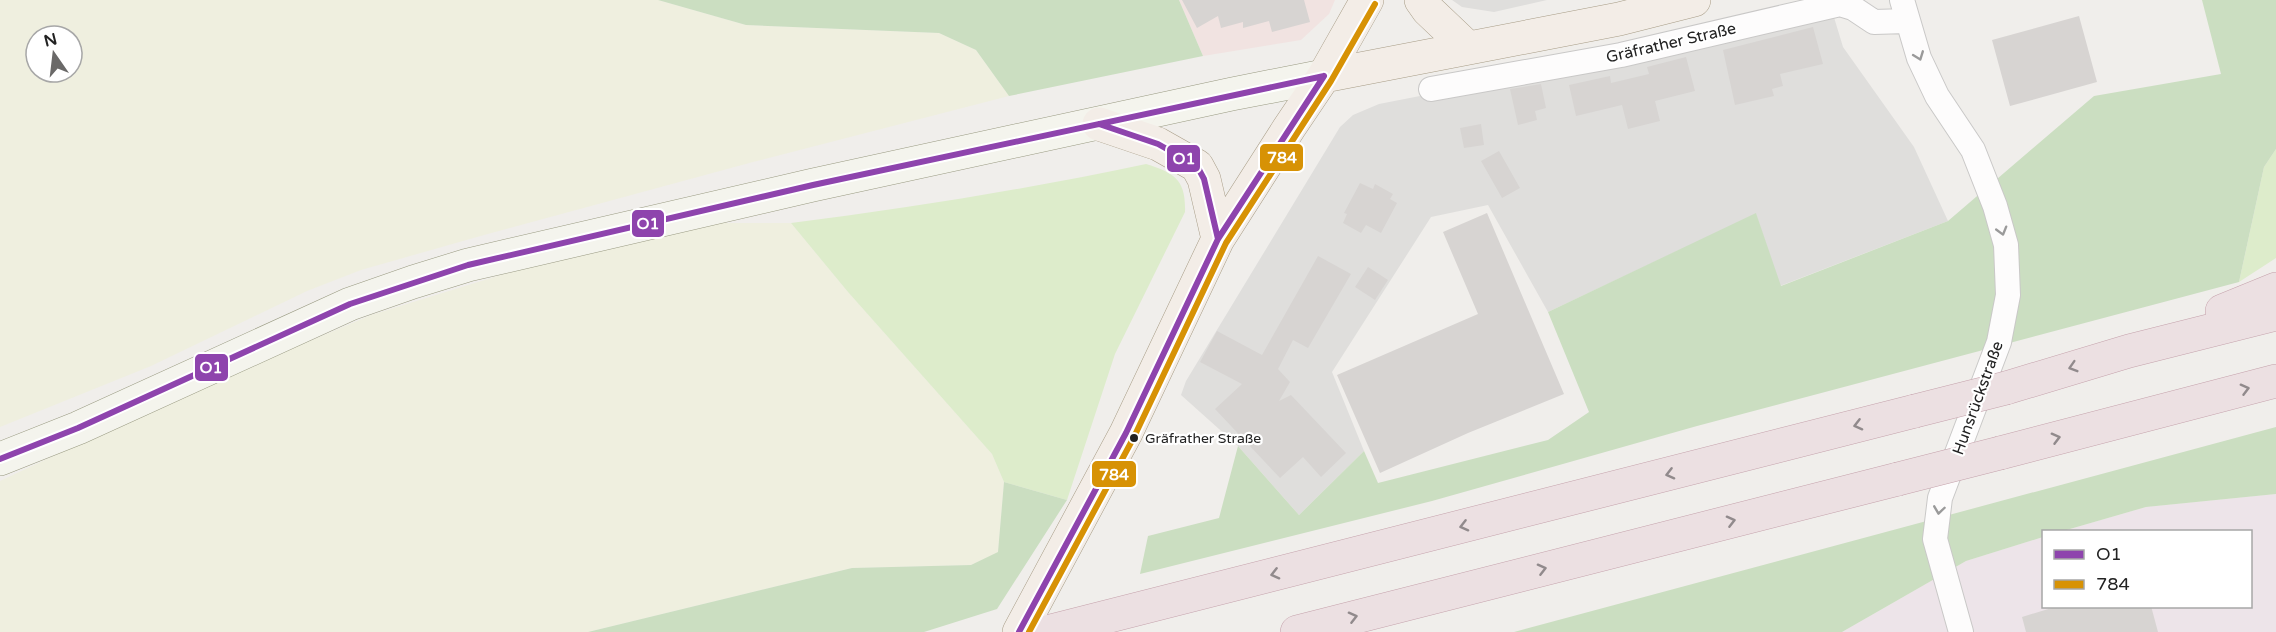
<svg xmlns="http://www.w3.org/2000/svg" width="2276" height="632" font-family="'Varela Round',sans-serif">
<rect width="100%" height="100%" fill="#f0eeeb"/>
<!-- residential -->
<path fill="#dfdedc" d="M 1452,0 L 1547,0 L 1494,12 L 1462,7 Z
M 1833,14 L 1843,47 L 1914,147 L 1948,221 L 1780,286 L 1756,214 L 1548,312 L 1488,205 L 1431,217 L 1332,372 L 1364,451 L 1299,515 L 1238,446 L 1181,395 L 1186,381 L 1340,127 L 1353,115 L 1379,104 L 1420,96 L 1439,98 Z"/>
<!-- commercial -->
<path fill="#f1e3e1" d="M 1179,0 L 1335,0 L 1329,14 L 1301,40 L 1203,56 Z"/>
<!-- industrial -->
<path fill="#ede4e9" d="M 2276,494 L 2276,632 L 1842,632 L 1966,561 L 2043,537 L 2044,606 L 2250,606 L 2250,532 L 2063,531 L 2146,507 Z"/>
<!-- farmland -->
<path fill="#efefdf" fill-rule="evenodd" d="M 0,0 L 658,0 L 746,25 L 939,33 L 976,50 L 1009,96 L 753,162 L 484,235 L 361,270 L 307,291 L 151,366 L 0,427 ZM 36,36 L 72,36 L 72,72 L 36,72 Z
M 720,223 L 791,223 L 848,292 L 992,454 L 1004,482 L 998,553 L 971,565 L 852,568 L 588,632 L 0,632 L 0,481 L 183,395 L 371,315 L 504,274 Z"/>
<!-- grass -->
<path fill="#ddeccb" d="M 2276,149 L 2276,258 L 2239,282 L 2264,167 Z
M 1146,164 C 1175,173 1186,180 1185,212 L 1115,354 L 1067,500 L 1004,482 L 992,454 L 848,292 L 791,223 C 910,208 1028,189 1146,164 Z"/>
<!-- forest -->
<path fill="#cbdec1" d="M 658,0 L 1179,0 L 1203,56 L 1009,96 L 976,50 L 939,33 L 746,25 Z
M 2202,0 L 2276,0 L 2276,149 L 2264,167 L 2239,282 L 1697,426 L 1432,501 L 1140,574 L 1148,536 L 1219,518 L 1238,446 L 1299,515 L 1364,451 L 1378,483 L 1548,440 L 1589,412 L 1548,312 L 1756,213 L 1781,286 L 1948,221 L 2094,96 L 2221,74 Z
M 2276,427 L 2276,494 L 2146,507 L 2063,531 L 2044,532 L 2043,537 L 1966,561 L 1842,632 L 1514,632 Z
M 1004,482 L 1067,500 L 997,609 L 924,632 L 588,632 L 852,568 L 971,565 L 998,552 Z"/>
<!-- building -->
<path fill="#d7d4d2" d="M 1182,0 L 1304,0 L 1310,22 L 1272,32 L 1269,21 L 1243,28 L 1243,22 L 1221,28 L 1218,16 L 1197,28 Z
M 2079,16 L 2097,82 L 2010,106 L 1992,40 Z
M 1813,27 L 1823,64 L 1780,74 L 1783,86 L 1772,89 L 1774,96 L 1735,105 L 1723,50 Z
M 1686,57 L 1695,91 L 1655,101 L 1660,121 L 1628,129 L 1622,105 L 1576,116 L 1569,85 L 1610,76 L 1611,83 L 1649,74 L 1647,67 Z
M 1541,84 L 1546,108 L 1535,111 L 1537,120 L 1518,125 L 1510,89 Z
M 1481,124 L 1484,145 L 1464,148 L 1460,128 Z
M 1499,151 L 1520,188 L 1502,198 L 1481,161 Z
M 1360,183 L 1373,189 L 1375,184 L 1393,194 L 1390,199 L 1397,203 L 1381,233 L 1366,225 L 1361,233 L 1343,223 L 1347,214 L 1344,213 Z
M 1487,213 L 1564,394 L 1468,433 L 1380,473 L 1337,375 L 1478,314 L 1443,232 Z
M 1318,256 L 1351,274 L 1308,348 L 1293,340 L 1278,369 L 1290,382 L 1279,401 L 1291,395 L 1346,453 L 1321,477 L 1303,457 L 1280,478 L 1215,409 L 1242,384 L 1200,362 L 1217,331 L 1262,355 Z
M 1368,267 L 1388,280 L 1375,300 L 1355,287 Z
M 2058,606 L 2151,606 L 2158,632 L 2026,632 L 2022,617 Z"/>
<g fill="none" stroke-linecap="round" stroke-linejoin="round">
<!-- street casing -->
<g stroke="#c9c8c7" stroke-width="26">
<path id="street" d="M 1902,0 L 1919,58 L 1937,96 L 1973,150 L 1995,206 L 2006,245 L 2008,295 L 1999,342 L 1940,498 L 1935,539 L 1961,632
M 1431,89 L 1621,55 L 1840,4 L 1853,8 L 1874,22 L 1907,21"/>
</g>
<!-- secondary casing -->
<g stroke="#999a82" stroke-width="34">
<path id="secondary" d="M 0,459 L 78,428 L 350,304 L 413,282 L 468,265 L 813,185 L 1232,94 L 1324,76"/>
</g>
<!-- primary casing -->
<g stroke="#a79c86" stroke-width="34">
<path id="primary" d="M 1421,0 L 1428,10 L 1468,48
M 1324,76 L 1619,19 L 1694,0
M 1099,124 L 1158,144 L 1197,166 L 1204,179 L 1218,239
M 1019,632 L 1126,433 L 1218,239 L 1289,128 L 1324,76 L 1367,0"/>
</g>
<!-- highway casing -->
<g stroke="#c5a2ac" stroke-width="34">
<path id="highway" d="M 2222,311 L 2276,289
M 2006,388 L 2129,351 L 2276,314
M 2000,453 L 2276,381
M 1047,632 L 1915,411
M 1297,632 L 1898,479"/>
</g>
<!-- street -->
<use href="#street" stroke="#fdfcfc" stroke-width="24"/>
<!-- secondary -->
<use href="#secondary" stroke="#f4f4ed" stroke-width="33"/>
<!-- primary -->
<use href="#primary" stroke="#f3ede7" stroke-width="33"/>
<!-- highway -->
<use href="#highway" stroke="#ece0e2" stroke-width="33"/>
<!-- highway-bridge casing -->
<g stroke="#c5a2ac" stroke-width="34" stroke-linecap="butt">
<path id="highway-bridge" d="M 1915,411 L 2006,388
M 1898,479 L 2000,453"/>
</g>
<!-- highway-bridge -->
<use href="#highway-bridge" stroke="#ece0e2" stroke-width="33"/>
<!-- bus-1 casing -->
<g stroke="#fff" stroke-width="10">
<path id="bus-1" d="M 1099,124 L 1158,144 L 1197,166 L 1204,179 L 1218,239
M 0,459 L 78,428 L 350,304 L 468,265 L 813,185 L 1324,76
M 1019,632 L 1126,433 L 1218,239 L 1324,76"/>
</g>
<!-- bus-2 casing -->
<g stroke="#fff" stroke-width="10">
<path id="bus-2" d="M 1029,632 L 1134,437 L 1226,243 L 1331,81 L 1375,4"/>
</g>
<!-- bus-1 -->
<use href="#bus-1" stroke="#8e44ad" stroke-width="6"/>
<!-- bus-2 -->
<use href="#bus-2" stroke="#d79205" stroke-width="6"/>
</g>
<!-- one-way arrows -->
<defs><path id="oneway-chevron" d="M-2-3.5L2.5 0L-2 3.5" fill="none" stroke-width="1.6" stroke-linecap="round" stroke-linejoin="round" transform="scale(1.5)"/></defs>
<g stroke="#9a9a9a">
<use href="#oneway-chevron" transform="translate(1919 56) rotate(69)"/>
<use href="#oneway-chevron" transform="translate(2002 231) rotate(74)"/>
<use href="#oneway-chevron" transform="translate(1939 510) rotate(98)"/>
</g>
<g stroke="#918a8c">
<use href="#oneway-chevron" transform="translate(2073 367) rotate(163)"/>
<use href="#oneway-chevron" transform="translate(2245 389) rotate(-15)"/>
<use href="#oneway-chevron" transform="translate(1858 425) rotate(166)"/>
<use href="#oneway-chevron" transform="translate(2056 438) rotate(-15)"/>
<use href="#oneway-chevron" transform="translate(1670 474) rotate(166)"/>
<use href="#oneway-chevron" transform="translate(1731 521) rotate(-14)"/>
<use href="#oneway-chevron" transform="translate(1464 526) rotate(166)"/>
<use href="#oneway-chevron" transform="translate(1542 569) rotate(-14)"/>
<use href="#oneway-chevron" transform="translate(1275 574) rotate(166)"/>
<use href="#oneway-chevron" transform="translate(1353 617) rotate(-14)"/>
</g>
<!-- markers -->
<circle fill="#222" stroke="#fff" stroke-width="2" cx="1134" cy="438" r="5"/>
<g text-anchor="middle" dominant-baseline="central" stroke-width="4.5" stroke-linejoin="round" paint-order="stroke">
<!-- bus labels -->
<g font-size="14" fill="#222" stroke="#fff" text-anchor="start">
<text x="1145" y="438">Gräfrather Straße</text>
</g>
<!-- street labels -->
<g font-size="16" fill="#222" stroke="#fff">
<text transform="translate(1671 43) rotate(-13)">Gräfrather Straße</text>
<text transform="translate(1978 398) rotate(-70)">Hunsrückstraße</text>
</g>
</g>
<g stroke="#fff" stroke-width="2">
<rect x="1259" y="143" width="45" height="29" rx="6" fill="#d79205"/>
<rect x="1166" y="144" width="35" height="29" rx="6" fill="#8e44ad"/>
<rect x="631" y="209" width="34" height="29" rx="6" fill="#8e44ad"/>
<rect x="194" y="353" width="35" height="29" rx="6" fill="#8e44ad"/>
<rect x="1091" y="460" width="46" height="28" rx="6" fill="#d79205"/>
</g>
<g font-size="16" text-anchor="middle" font-weight="bold" fill="#fff">
<text x="1282" y="163">784</text>
<text x="1184" y="164">O1</text>
<text x="648" y="229">O1</text>
<text x="211" y="373">O1</text>
<text x="1114" y="480">784</text>
</g>
<!-- legend -->
<rect x="2042" y="530" width="210" height="78" fill="#ffffff" stroke="#a7a7a7" stroke-width="1.5"/>
<rect x="2054" y="550" width="30" height="9" fill="#8e44ad" stroke="#a7a7a7" stroke-width="1.5"/>
<text x="2096" y="560" font-size="18" fill="#222222">O1</text>
<rect x="2054" y="580" width="30" height="9" fill="#d79205" stroke="#a7a7a7" stroke-width="1.5"/>
<text x="2096" y="590" font-size="18" fill="#222222">784</text>
<!-- north arrow -->
<g transform="translate(54 54) rotate(346)"><circle r="28" fill="#ffffff" stroke="#a7a7a7" stroke-width="1.5"/>
<path d="M0-4.5L10 22L0 15L-10 22Z" fill="#6a6968"/>
<text y="-9" font-size="16" font-weight="bold" text-anchor="middle" fill="#222222">N</text>
</g>
</svg>
